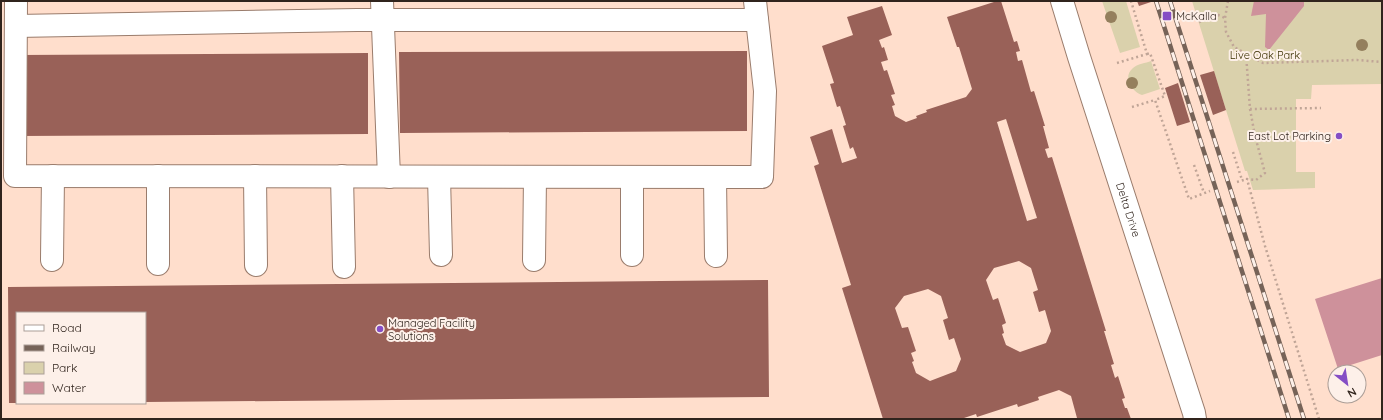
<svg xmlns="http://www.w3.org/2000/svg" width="1383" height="420" font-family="Quicksand,sans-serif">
<rect width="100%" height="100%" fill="#ffdecc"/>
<!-- green -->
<path fill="#dad1ac" d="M 1102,1 L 1126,1 L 1140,47 L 1120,53 Z
M 1192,1 L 1382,1 L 1382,84 L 1312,85 L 1311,99 L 1296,99 L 1296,172 L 1315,172 L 1315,188 L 1253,190 L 1247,171 L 1245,171 Z
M 1151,61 L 1160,89 L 1142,95 C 1132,92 1122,77 1133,68 C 1137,64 1146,63 1151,61 Z"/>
<!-- water -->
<path fill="#ce919b" d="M 1254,1 L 1304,1 L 1304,6 L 1269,50 L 1265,47 L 1266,14 L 1251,16 Z
M 1382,278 L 1382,355 L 1338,369 L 1315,299 Z"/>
<!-- building -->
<path fill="#996158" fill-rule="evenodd" d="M 997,1 L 1001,1 L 1014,42 L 1017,41 L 1020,51 L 1016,52 L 1018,61 L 1022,60 L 1031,92 L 1034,91 L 1045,126 L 1043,126 L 1049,148 L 1045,149 L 1048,158 L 1052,157 L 1106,331 L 1104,331 L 1114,364 L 1111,365 L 1115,378 L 1118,376 L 1125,398 L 1122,399 L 1125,408 L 1127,408 L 1131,419 L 1074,419 L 1077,418 L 1071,396 L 1059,390 L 1038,397 L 1039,400 L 1018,407 L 1017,404 L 977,417 L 976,414 L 961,419 L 883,419 L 842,288 L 851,285 L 814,166 L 819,164 L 810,137 L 832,129 L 842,163 L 857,158 L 853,147 L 850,149 L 843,126 L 846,125 L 840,106 L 837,107 L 830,84 L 834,83 L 822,46 L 853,35 L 847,17 L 882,6 L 892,35 L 879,40 L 882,48 L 884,47 L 888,60 L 881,62 L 884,71 L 887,70 L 895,94 L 891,95 L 895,105 L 892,106 L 895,116 L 906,122 L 917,118 L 916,116 L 927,112 L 926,110 L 966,97 L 972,89 L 959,47 L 957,47 L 947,17 ZM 1006,119 L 1037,218 L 1027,221 L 997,122 ZM 1019,261 L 1031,268 L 1038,290 L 1033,292 L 1039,312 L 1045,310 L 1051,331 L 1046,343 L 1020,352 L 1006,345 L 1002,334 L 1004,333 L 1002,325 L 1006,323 L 998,298 L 993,300 L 986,280 L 994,268 ZM 928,289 L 941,296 L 948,318 L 943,320 L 949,340 L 954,338 L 961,359 L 956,371 L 930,381 L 916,373 L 912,362 L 914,361 L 911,353 L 916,351 L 908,327 L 902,328 L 895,308 L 904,296 Z
M 1137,1 L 1154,1 L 1139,6 Z
M 747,51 L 747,131 L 400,133 L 399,52 Z
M 368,53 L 368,134 L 20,136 L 19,55 Z
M 1214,71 L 1226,110 L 1213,115 L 1200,75 Z
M 1178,83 L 1190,122 L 1177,126 L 1165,88 Z
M 768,280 L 769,397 L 145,402 L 145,313 L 17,313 L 17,403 L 9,403 L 8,287 Z"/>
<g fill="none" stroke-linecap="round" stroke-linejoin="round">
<!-- minor casing -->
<g stroke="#9a7c6c" stroke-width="24">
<g id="minor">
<path d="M 16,1 L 15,176 L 762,177 L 765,91 L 755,1"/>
<path d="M 382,1 L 389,177"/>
<path id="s1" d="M 1062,1 L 1079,57 L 1194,413 L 1195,419"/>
<path d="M 16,26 L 357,20 L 757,20"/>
<path d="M 255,176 L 256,265"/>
<path d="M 342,176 L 344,267"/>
<path d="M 439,177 L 441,255"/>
<path d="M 715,177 L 716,256"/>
<path d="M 632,255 L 632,177"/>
<path d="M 52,260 L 53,176"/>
<path d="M 534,260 L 535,177"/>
<path d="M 158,264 L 158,176"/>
</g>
</g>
<!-- path -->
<path stroke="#c0a597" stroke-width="2.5" stroke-dasharray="2 3" stroke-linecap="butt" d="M 1228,1 L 1225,18 L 1226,32 L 1234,47 L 1263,63 L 1357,60 L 1382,62
M 1199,22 L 1218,15 L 1225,18
M 1147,54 L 1150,53 L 1165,96 L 1155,100
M 1246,54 L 1250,109 L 1321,108
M 1117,63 L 1147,54 L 1131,1
M 1132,107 L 1155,100 L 1189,199 L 1210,191
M 1250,109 L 1255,136 L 1265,173 L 1256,180 L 1247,179 L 1265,246 L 1319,419
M 1233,152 L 1242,180
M 1194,165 L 1204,193
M 1237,182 L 1247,179"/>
<!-- minor -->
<use href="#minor" stroke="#fff" stroke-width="22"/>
<!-- rail casing -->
<g stroke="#766358" stroke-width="4.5">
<path id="rail" d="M 1156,1 L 1289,419
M 1170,1 L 1304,419"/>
</g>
<!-- rail -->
<use href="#rail" stroke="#fdf0e9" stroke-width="3" stroke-dasharray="9" stroke-linecap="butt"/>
</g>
<!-- trees -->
<g fill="#947f5d">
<circle cx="1111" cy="17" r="6"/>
<circle cx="1362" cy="45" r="6"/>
<circle cx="1132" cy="83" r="6"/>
</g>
<!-- markers -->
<g fill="#854ec5" stroke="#fdf0e9" stroke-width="1.5">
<rect x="1162" y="11" width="10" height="10" rx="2"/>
<circle cx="1339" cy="136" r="4"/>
<circle cx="380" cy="329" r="4"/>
</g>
<g text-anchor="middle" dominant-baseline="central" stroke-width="4" stroke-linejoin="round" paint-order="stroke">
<!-- poi labels -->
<g font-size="11" fill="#30241d" stroke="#fdf0e9" text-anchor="start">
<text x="1176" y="16">McKalla</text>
<text x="1331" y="136" text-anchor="end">East Lot Parking</text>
<text x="388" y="323">Managed Facility<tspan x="388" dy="13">Solutions</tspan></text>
</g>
<!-- park labels -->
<g font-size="11" fill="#3c3102" stroke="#fdf0e9">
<text x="1265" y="55">Live Oak Park</text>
</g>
<!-- street labels -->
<g font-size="11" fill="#30241d" stroke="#fdf0e9">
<text stroke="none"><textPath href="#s1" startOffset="219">Delta Drive</textPath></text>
</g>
</g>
<!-- border -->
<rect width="1383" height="420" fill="none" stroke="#30241d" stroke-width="4"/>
<!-- legend -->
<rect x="16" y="312" width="130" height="92" fill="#fdf0e9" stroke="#ab9e97"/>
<rect x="24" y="325" width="20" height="6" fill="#ffffff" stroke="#ab9e97"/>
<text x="52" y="332" font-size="12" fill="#30241d">Road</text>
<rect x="24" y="345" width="20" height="6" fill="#766358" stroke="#ab9e97"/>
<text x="52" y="352" font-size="12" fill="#30241d">Railway</text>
<rect x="24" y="362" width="20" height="12" fill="#dad1ac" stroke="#ab9e97"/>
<text x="52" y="372" font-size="12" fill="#30241d">Park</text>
<rect x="24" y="382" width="20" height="12" fill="#ce919b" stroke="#ab9e97"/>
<text x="52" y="392" font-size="12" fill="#30241d">Water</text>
<!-- north arrow -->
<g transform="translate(1347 384) rotate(150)"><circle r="19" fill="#fdf0e9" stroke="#ab9e97"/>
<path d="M0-3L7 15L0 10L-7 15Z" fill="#854ec5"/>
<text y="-6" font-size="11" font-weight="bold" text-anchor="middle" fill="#30241d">N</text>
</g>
</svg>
